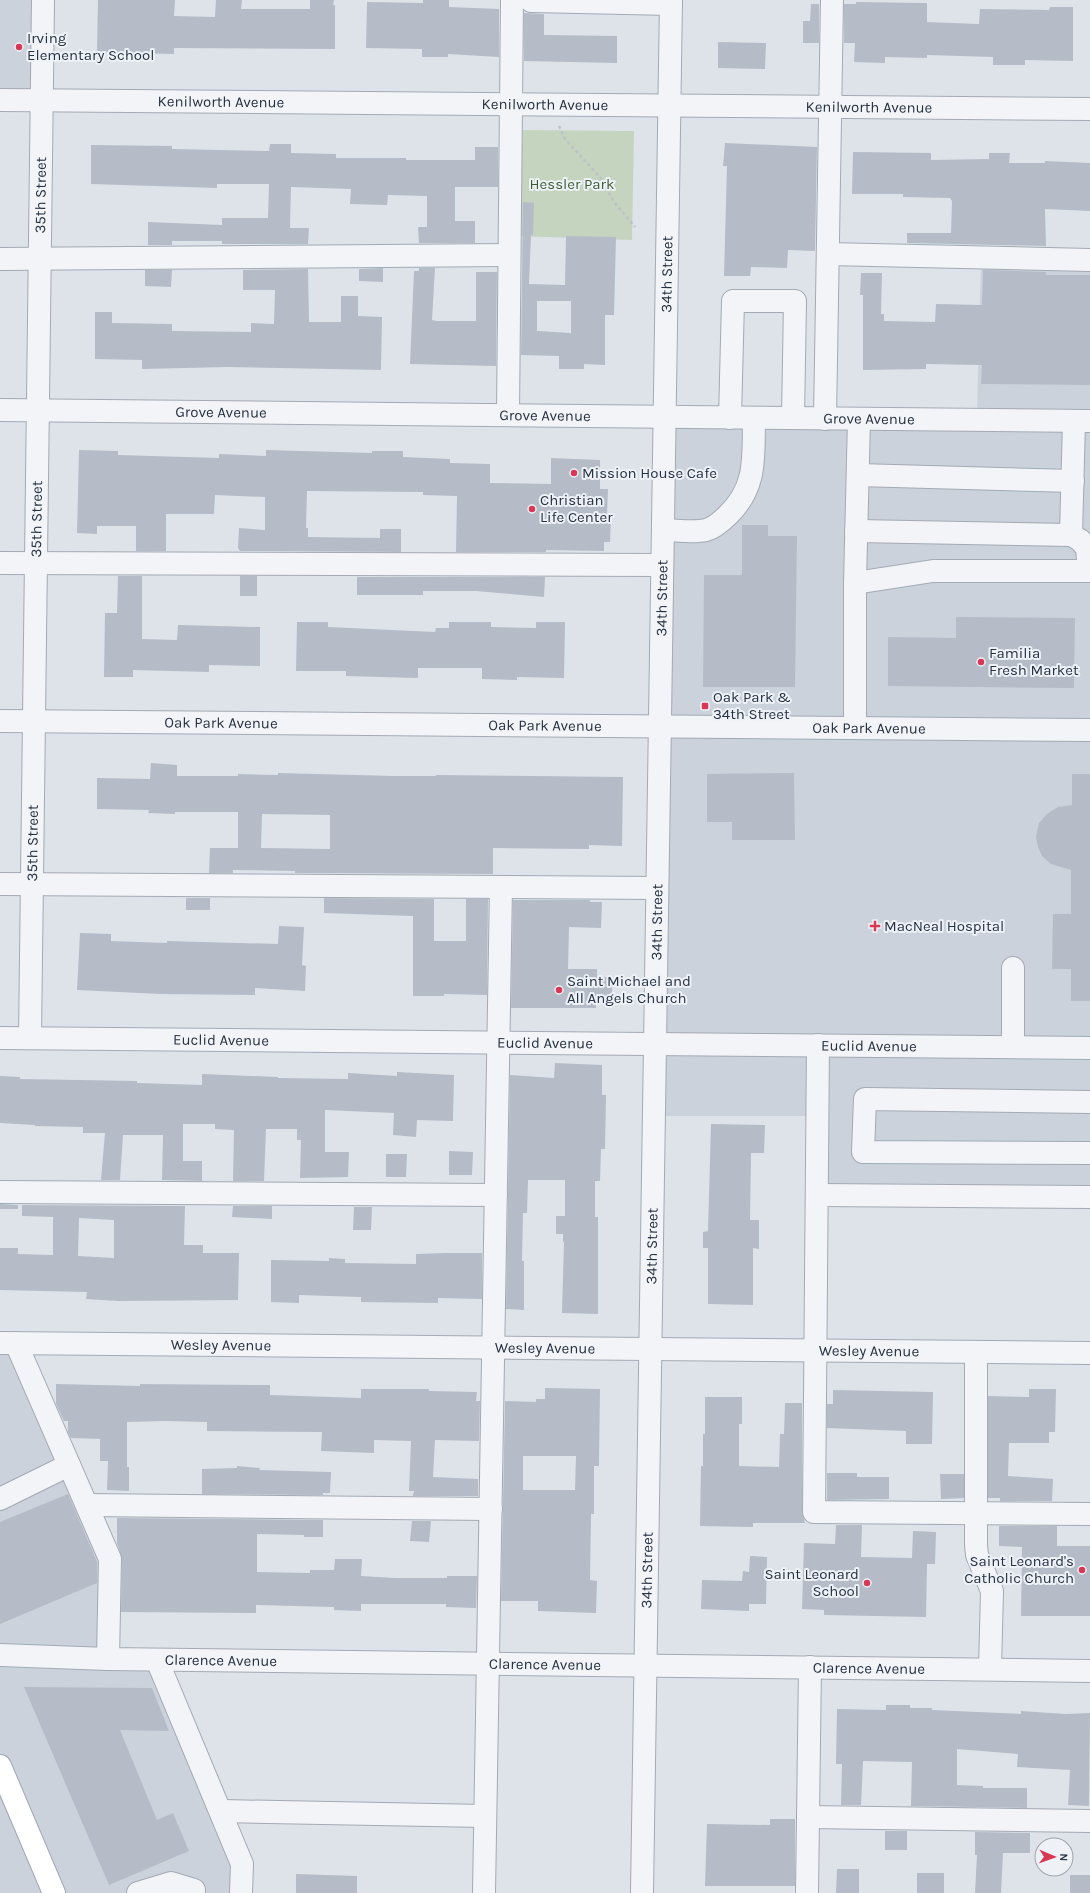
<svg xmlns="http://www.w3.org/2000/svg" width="1090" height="1893" font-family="Karla,sans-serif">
<rect width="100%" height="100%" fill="#dee3e9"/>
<!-- built -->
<path fill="#ccd2db" d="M 0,0 L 39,0 L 38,95 L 0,95 Z
M 981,263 L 1090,265 L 1090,417 L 977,416 Z
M 668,421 L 1090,425 L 1090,1192 L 825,1190 L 826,1116 L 658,1116 Z
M 0,1347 L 23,1347 L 116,1556 L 114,1664 L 153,1664 L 237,1866 L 237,1893 L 56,1893 L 0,1762 Z
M 0,1785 L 47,1893 L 0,1893 Z"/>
<!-- green -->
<path fill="#c5d4bf" d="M 517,130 L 634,131 L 632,240 L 516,236 Z"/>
<!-- building -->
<path fill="#b5bcc7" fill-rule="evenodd" d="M 98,0 L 175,0 L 174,16 L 215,17 L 216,0 L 242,0 L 241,9 L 310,9 L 310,0 L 334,0 L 333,5 L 335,5 L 335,49 L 174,48 L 174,54 L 97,52 Z
M 423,0 L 449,0 L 449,7 L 499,9 L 499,57 L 448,54 L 448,57 L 422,57 L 422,49 L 366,48 L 367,2 L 423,3 Z
M 856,2 L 927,3 L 927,22 L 979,24 L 980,9 L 1049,10 L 1050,7 L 1073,7 L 1073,61 L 1025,60 L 1025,65 L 993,65 L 993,57 L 927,55 L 927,58 L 885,57 L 885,63 L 854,62 L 855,43 L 844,43 L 844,4 L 856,4 Z
M 811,4 L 819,4 L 819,43 L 803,43 L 803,21 L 810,21 Z
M 524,13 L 544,14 L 544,35 L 617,36 L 617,63 L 524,61 Z
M 718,42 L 766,43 L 765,69 L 718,68 Z
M 725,143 L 817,147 L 815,251 L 788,250 L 787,268 L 751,267 L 750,276 L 724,276 L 727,166 L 723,166 Z
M 270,144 L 291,144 L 291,153 L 336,154 L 336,158 L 406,158 L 406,160 L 475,160 L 475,147 L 498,147 L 498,187 L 455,187 L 455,221 L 475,221 L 475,243 L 419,243 L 418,227 L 427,227 L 427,196 L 388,195 L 387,205 L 350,204 L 351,189 L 291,187 L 290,228 L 309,228 L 308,244 L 222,244 L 222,241 L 172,241 L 172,245 L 148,245 L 148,222 L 222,225 L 222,218 L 268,218 L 269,184 L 217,184 L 217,188 L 91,184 L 91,145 L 172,146 L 172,149 L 269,151 Z
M 853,152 L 931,153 L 931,160 L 989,159 L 989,153 L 1010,153 L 1009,163 L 1045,163 L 1045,161 L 1090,163 L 1090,211 L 1045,209 L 1046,246 L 907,243 L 907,233 L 951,233 L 952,201 L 950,198 L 903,197 L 903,194 L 852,194 Z
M 523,202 L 534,203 L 533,235 L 531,235 L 529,284 L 565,285 L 566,236 L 616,237 L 614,315 L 605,315 L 605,365 L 584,364 L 584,369 L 559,369 L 559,356 L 521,355 ZM 537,301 L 571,301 L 571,333 L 537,331 Z
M 383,268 L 383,282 L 359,281 L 359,269 Z
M 419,268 L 435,268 L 432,320 L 436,321 L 476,321 L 476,272 L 497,272 L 496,366 L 410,364 L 414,271 L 419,271 Z
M 308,269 L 309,322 L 341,322 L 341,296 L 358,296 L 358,316 L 382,317 L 381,370 L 227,367 L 142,369 L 142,360 L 95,359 L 95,312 L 112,312 L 112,323 L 172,324 L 172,331 L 251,332 L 251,323 L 274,324 L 275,290 L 243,290 L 243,270 Z
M 145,270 L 172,270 L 171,287 L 145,286 Z
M 983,270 L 1046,272 L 1046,275 L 1090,275 L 1090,385 L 981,384 L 982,365 L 926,364 L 926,369 L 863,370 L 863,295 L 860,295 L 861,273 L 882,273 L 881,314 L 884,314 L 884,321 L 935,322 L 936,304 L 982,305 Z
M 79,450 L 118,451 L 118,455 L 219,458 L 219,454 L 266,456 L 266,450 L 372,453 L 372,451 L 403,451 L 403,457 L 450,459 L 450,463 L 490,464 L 490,483 L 551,484 L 551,458 L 600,460 L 600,489 L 608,489 L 607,515 L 611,515 L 610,542 L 604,542 L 604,551 L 546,550 L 546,552 L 456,552 L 457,496 L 423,495 L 423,492 L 307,491 L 306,528 L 308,528 L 308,537 L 380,538 L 380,529 L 401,529 L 401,552 L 240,551 L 238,548 L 239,528 L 265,530 L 265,497 L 215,495 L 214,514 L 166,514 L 166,551 L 136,551 L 136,526 L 97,526 L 97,534 L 77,533 Z
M 742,525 L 768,525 L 768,536 L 797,536 L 795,687 L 703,687 L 704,575 L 742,575 Z
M 118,576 L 142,576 L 142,639 L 177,640 L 178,625 L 260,627 L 260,666 L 209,665 L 209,672 L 133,670 L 133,677 L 104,677 L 105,613 L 117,613 Z
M 240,576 L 257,576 L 257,596 L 240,596 Z
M 357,577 L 545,577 L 544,597 L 476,591 L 423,591 L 423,595 L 357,595 Z
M 956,617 L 1075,618 L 1074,688 L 888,686 L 888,637 L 956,638 Z
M 297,622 L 328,622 L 328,627 L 435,632 L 436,628 L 449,628 L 449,622 L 491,622 L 491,627 L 536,628 L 536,622 L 565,622 L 564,678 L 517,677 L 517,680 L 482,679 L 482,668 L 418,668 L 418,678 L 346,676 L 346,671 L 296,671 Z
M 151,763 L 177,765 L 177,776 L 238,776 L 238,774 L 278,775 L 278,773 L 394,776 L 436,776 L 436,775 L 623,777 L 622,846 L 589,845 L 589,849 L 493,848 L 493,874 L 295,873 L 295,871 L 233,870 L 233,873 L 209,873 L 210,848 L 238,848 L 238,812 L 175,812 L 175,814 L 148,813 L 149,810 L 97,809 L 97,778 L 150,779 ZM 262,814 L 330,815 L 330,849 L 261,848 Z
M 794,773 L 795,840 L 732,840 L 732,822 L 707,822 L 707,774 Z
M 1072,774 L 1090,774 L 1090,1001 L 1071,1001 L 1071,969 L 1052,969 L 1053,914 L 1071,914 L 1071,870 L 1051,864 L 1042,856 L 1038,847 L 1036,837 L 1039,823 L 1047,814 L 1058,807 L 1072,805 Z
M 186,898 L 210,898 L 210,910 L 186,910 Z
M 324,898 L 434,899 L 434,941 L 466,941 L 466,899 L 488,899 L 487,995 L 444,994 L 444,996 L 413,996 L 413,916 L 324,913 Z
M 513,900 L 590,900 L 590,902 L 602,902 L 601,928 L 569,927 L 568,969 L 597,969 L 597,977 L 612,977 L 612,1004 L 596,1004 L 596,1008 L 511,1008 Z
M 279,926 L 304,927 L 302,965 L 306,966 L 305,991 L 255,988 L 255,995 L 160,994 L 77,990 L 80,933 L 111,934 L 111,941 L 167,943 L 167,941 L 278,944 Z
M 555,1063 L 602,1065 L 602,1095 L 606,1095 L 605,1149 L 601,1149 L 600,1181 L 595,1181 L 595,1217 L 598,1217 L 598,1314 L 562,1313 L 564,1242 L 563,1242 L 563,1234 L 556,1234 L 556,1216 L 565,1216 L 565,1180 L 528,1180 L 527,1213 L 523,1213 L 522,1261 L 524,1261 L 524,1310 L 506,1309 L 510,1075 L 554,1078 Z
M 397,1072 L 454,1075 L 453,1121 L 417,1120 L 416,1137 L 393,1135 L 394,1113 L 325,1110 L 325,1152 L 349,1152 L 348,1177 L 300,1178 L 301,1140 L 297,1140 L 297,1129 L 266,1129 L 264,1181 L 233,1181 L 234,1130 L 215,1129 L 215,1124 L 183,1124 L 183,1161 L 202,1161 L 202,1181 L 162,1180 L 163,1135 L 123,1135 L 120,1180 L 101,1180 L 105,1133 L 83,1133 L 83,1127 L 35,1126 L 35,1125 L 0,1123 L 0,1076 L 20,1077 L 20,1079 L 137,1081 L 137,1083 L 202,1085 L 202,1074 L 278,1077 L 278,1078 L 348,1079 L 348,1073 L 397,1076 Z
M 711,1124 L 765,1125 L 764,1153 L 751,1153 L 750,1220 L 759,1220 L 759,1249 L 753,1248 L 753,1305 L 708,1304 L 708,1248 L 703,1248 L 703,1232 L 708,1231 Z
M 449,1151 L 473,1152 L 472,1175 L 449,1175 Z
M 386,1154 L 407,1154 L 406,1177 L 386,1177 Z
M 0,1204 L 18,1205 L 18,1209 L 0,1209 Z
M 22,1205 L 185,1206 L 184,1245 L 203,1245 L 203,1253 L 239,1253 L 238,1300 L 118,1301 L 86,1299 L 87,1292 L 0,1290 L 0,1248 L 18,1248 L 18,1254 L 53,1255 L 53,1217 L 22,1216 ZM 79,1218 L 114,1220 L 114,1258 L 78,1256 Z
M 233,1206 L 272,1206 L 272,1219 L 232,1217 Z
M 354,1207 L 372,1207 L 371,1230 L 353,1230 Z
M 446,1253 L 482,1253 L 482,1299 L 438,1298 L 438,1303 L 361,1302 L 361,1297 L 299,1295 L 299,1303 L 271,1302 L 271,1260 L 329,1261 L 329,1258 L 345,1259 L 345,1263 L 416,1264 L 416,1254 Z
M 56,1384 L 140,1386 L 140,1384 L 270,1385 L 270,1395 L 361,1398 L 361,1389 L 429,1389 L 429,1391 L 477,1392 L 476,1401 L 480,1401 L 479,1441 L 435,1440 L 433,1477 L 478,1479 L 478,1496 L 413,1496 L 414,1491 L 409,1491 L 411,1441 L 374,1440 L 374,1453 L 321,1451 L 322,1432 L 207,1431 L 207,1422 L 165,1421 L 127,1422 L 127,1467 L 129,1467 L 129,1491 L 107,1490 L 108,1461 L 100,1461 L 100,1439 L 71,1438 L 68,1432 L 68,1421 L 64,1421 L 56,1404 Z
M 545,1388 L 600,1389 L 599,1466 L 594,1466 L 594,1514 L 591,1514 L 590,1580 L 597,1581 L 596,1613 L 538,1611 L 538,1601 L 501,1601 L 505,1401 L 536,1402 L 536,1399 L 545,1399 ZM 523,1456 L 576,1456 L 575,1490 L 523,1490 Z
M 1029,1389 L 1056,1389 L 1055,1432 L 1049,1432 L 1049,1443 L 1009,1443 L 1008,1476 L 1053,1479 L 1052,1501 L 1000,1501 L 1000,1498 L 988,1498 L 988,1396 L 1029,1397 Z
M 833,1390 L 933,1392 L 932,1444 L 906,1444 L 906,1431 L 827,1428 L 827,1404 L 833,1404 Z
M 705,1397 L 742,1397 L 742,1424 L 739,1424 L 739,1466 L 779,1467 L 780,1434 L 784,1434 L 785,1403 L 802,1403 L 802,1512 L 805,1523 L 753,1523 L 753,1527 L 700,1526 L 701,1466 L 703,1466 L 703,1434 L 705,1434 Z
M 237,1466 L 260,1468 L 259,1470 L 331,1472 L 330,1493 L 323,1493 L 323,1495 L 202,1494 L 202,1469 L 237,1468 Z
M 827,1473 L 857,1473 L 857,1477 L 889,1477 L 889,1499 L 827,1500 Z
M 940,1474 L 964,1474 L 964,1498 L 941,1499 Z
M 68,1494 L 97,1562 L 97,1583 L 0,1624 L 0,1522 Z
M 117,1518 L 323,1520 L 323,1537 L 304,1537 L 304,1535 L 257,1534 L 257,1572 L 310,1573 L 310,1570 L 334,1570 L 335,1559 L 362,1559 L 361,1576 L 395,1578 L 447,1578 L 447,1576 L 477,1576 L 476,1608 L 446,1607 L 446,1604 L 361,1604 L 361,1611 L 334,1610 L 334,1607 L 256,1605 L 256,1613 L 121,1612 L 122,1559 L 117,1543 Z
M 412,1521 L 431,1521 L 429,1542 L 410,1541 Z
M 836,1525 L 862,1525 L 861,1557 L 912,1558 L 913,1531 L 936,1532 L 935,1564 L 927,1564 L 926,1617 L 824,1615 L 824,1610 L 802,1609 L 804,1543 L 835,1544 Z
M 999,1526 L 1057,1526 L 1057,1546 L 1090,1546 L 1090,1616 L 1021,1616 L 1022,1547 L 999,1546 Z
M 750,1556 L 767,1557 L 766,1604 L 749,1604 L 749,1611 L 701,1609 L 702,1580 L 742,1581 L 743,1571 L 749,1572 Z
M 24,1687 L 152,1688 L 169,1731 L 120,1730 L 157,1820 L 173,1813 L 189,1851 L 109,1885 Z
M 886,1705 L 910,1705 L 910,1708 L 932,1708 L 932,1710 L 1021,1714 L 1021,1711 L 1066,1714 L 1090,1713 L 1089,1806 L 1068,1805 L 1070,1770 L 1017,1767 L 1018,1754 L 957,1749 L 957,1785 L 983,1786 L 983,1788 L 1027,1788 L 1027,1808 L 911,1806 L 912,1762 L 863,1761 L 861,1805 L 841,1805 L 842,1764 L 836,1764 L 837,1709 L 886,1710 Z
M 770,1819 L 795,1819 L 795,1886 L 705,1886 L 707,1824 L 770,1825 Z
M 885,1831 L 907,1831 L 907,1850 L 885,1850 Z
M 975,1832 L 1030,1833 L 1030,1853 L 1003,1853 L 1001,1893 L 975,1893 L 977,1855 L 975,1855 Z
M 837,1869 L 859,1869 L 859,1893 L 836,1893 Z
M 917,1873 L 944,1873 L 944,1893 L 917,1893 Z
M 296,1874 L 357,1876 L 357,1893 L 296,1893 Z
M 1070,1875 L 1090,1875 L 1090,1893 L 1070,1893 Z"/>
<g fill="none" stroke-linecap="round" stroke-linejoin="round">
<!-- minor casing -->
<g stroke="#a3aab4" stroke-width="24">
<g id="minor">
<path d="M 531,1 L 671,4"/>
<path id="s1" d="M 0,100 L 1090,109"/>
<path d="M 828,254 L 1090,260"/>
<path d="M 0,259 L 509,255"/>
<path id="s2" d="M 0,410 L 1090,421"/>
<path d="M 508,415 L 512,0"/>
<path d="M 730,418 L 733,301 L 795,301 L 793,418"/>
<path d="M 825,419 L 832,0"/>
<path d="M 1074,421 L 1071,535 L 1080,540 L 1087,548 L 1089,571"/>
<path d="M 858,475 L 1073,481"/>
<path d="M 663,530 C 676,530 693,533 706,530 C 714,528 722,521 728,515 C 758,486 753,455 754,418"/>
<path d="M 856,531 L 1071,535"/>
<path d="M 0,563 L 662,565"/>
<path d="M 855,583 L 859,419"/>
<path id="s3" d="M 0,721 L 1090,730"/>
<path d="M 855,728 L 855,583 L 933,571 L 1090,571"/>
<path d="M 0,884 L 657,888"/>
<path id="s4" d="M 0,1038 L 1090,1048"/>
<path id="s5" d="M 30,1038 L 43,0"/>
<path d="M 818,1045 L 814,1512 L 1090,1514"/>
<path d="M 1013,1047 L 1013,968"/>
<path d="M 1090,1102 L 865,1099 L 863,1152 L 1090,1153"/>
<path d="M 0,1192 L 496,1195"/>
<path d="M 817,1195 L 1090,1197"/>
<path id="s6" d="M 0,1343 L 1090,1353"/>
<path d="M 16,1343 L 110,1559 L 108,1659"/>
<path d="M 976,1352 L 976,1545 L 977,1555 L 992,1591 L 990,1669"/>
<path d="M 0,1499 L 69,1465"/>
<path d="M 87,1505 L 491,1509"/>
<path id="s7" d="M 0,1655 L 108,1659 L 1090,1671"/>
<path d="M 157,1660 L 242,1864 L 241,1893"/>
<path d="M 221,1811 L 485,1816"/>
<path d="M 808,1817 L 1090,1821"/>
<path d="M 138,1893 L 171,1883 L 194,1890 L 194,1893"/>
<path d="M 484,1893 L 501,887"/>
<path id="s8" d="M 642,1893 L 671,0"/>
<path d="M 807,1893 L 810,1667"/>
</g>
</g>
<!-- major casing -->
<g stroke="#9da8b6" stroke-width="24">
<path id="major" d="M 0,1766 L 54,1893"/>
</g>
<!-- path -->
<path stroke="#bdc1c8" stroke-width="2.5" stroke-dasharray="3 3" stroke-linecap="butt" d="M 559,126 L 565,139 L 600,177 L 614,202 L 635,227"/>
<!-- minor -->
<use href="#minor" stroke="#f2f4f7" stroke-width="22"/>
<!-- major -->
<use href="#major" stroke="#fff" stroke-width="22"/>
</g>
<!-- markers -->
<g fill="#d93855" stroke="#eef2f7" stroke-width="1.5">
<circle cx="19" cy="47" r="4"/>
<circle cx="574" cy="473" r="4"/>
<circle cx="532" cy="509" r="4"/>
<circle cx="981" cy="662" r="4"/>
<rect x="701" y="702" width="8" height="8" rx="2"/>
<path d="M873 920h4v4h4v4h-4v4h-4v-4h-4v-4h4z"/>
<circle cx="559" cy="990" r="4"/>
<circle cx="1082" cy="1570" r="4"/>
<circle cx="867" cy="1583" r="4"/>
</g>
<g text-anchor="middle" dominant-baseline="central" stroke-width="4" stroke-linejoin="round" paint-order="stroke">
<!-- poi labels -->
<g font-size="15" fill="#263142" stroke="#eef2f7" text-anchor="start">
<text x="27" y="38">Irving<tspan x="27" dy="17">Elementary School</tspan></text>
<text x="582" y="473">Mission House Cafe</text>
<text x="540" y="500">Christian<tspan x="540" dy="17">Life Center</tspan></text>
<text x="989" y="653">Familia<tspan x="989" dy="17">Fresh Market</tspan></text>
<text x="713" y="697">Oak Park &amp;<tspan x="713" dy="17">34th Street</tspan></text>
<text x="884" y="926">MacNeal Hospital</text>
<text x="567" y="981">Saint Michael and<tspan x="567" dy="17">All Angels Church</tspan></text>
<text x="1074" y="1561" text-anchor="end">Saint Leonard's<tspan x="1074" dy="17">Catholic Church</tspan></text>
<text x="859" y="1574" text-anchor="end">Saint Leonard<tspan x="859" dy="17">School</tspan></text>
</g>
<!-- street labels -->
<g font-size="15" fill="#263142" stroke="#eef2f7">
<text stroke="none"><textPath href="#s1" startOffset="221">Kenilworth Avenue</textPath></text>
<text stroke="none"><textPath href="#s1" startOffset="545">Kenilworth Avenue</textPath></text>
<text stroke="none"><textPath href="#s1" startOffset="869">Kenilworth Avenue</textPath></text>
<text stroke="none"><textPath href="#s5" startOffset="843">35th Street</textPath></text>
<text stroke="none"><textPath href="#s8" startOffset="1619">34th Street</textPath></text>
<text stroke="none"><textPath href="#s2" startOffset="221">Grove Avenue</textPath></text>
<text stroke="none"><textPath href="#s2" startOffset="545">Grove Avenue</textPath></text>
<text stroke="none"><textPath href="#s2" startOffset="869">Grove Avenue</textPath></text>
<text stroke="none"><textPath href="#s5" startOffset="519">35th Street</textPath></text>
<text stroke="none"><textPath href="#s8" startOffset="1295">34th Street</textPath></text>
<text stroke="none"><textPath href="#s3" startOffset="221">Oak Park Avenue</textPath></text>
<text stroke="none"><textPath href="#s3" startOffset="545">Oak Park Avenue</textPath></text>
<text stroke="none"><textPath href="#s3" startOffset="869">Oak Park Avenue</textPath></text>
<text stroke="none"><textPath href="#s5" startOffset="195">35th Street</textPath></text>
<text stroke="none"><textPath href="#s8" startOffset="971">34th Street</textPath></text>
<text stroke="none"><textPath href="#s4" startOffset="221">Euclid Avenue</textPath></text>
<text stroke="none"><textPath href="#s4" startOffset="545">Euclid Avenue</textPath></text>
<text stroke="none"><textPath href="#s4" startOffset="869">Euclid Avenue</textPath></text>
<text stroke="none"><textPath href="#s8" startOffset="647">34th Street</textPath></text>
<text stroke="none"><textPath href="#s6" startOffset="221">Wesley Avenue</textPath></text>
<text stroke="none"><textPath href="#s6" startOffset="545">Wesley Avenue</textPath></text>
<text stroke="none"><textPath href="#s6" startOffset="869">Wesley Avenue</textPath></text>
<text stroke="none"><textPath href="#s8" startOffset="323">34th Street</textPath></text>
<text stroke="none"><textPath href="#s7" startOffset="221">Clarence Avenue</textPath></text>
<text stroke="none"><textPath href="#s7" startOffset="545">Clarence Avenue</textPath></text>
<text stroke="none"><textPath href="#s7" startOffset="869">Clarence Avenue</textPath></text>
</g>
<!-- park labels -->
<g font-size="15" fill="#3c5e32" stroke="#eef2f7">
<text x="572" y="184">Hessler Park</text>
</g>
</g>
<!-- north arrow -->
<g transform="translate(1054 1857) rotate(92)"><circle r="19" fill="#eef2f7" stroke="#9ea5af"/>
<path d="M0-3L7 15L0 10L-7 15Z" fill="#d93855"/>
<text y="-6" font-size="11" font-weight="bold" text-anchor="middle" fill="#263142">N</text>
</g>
</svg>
